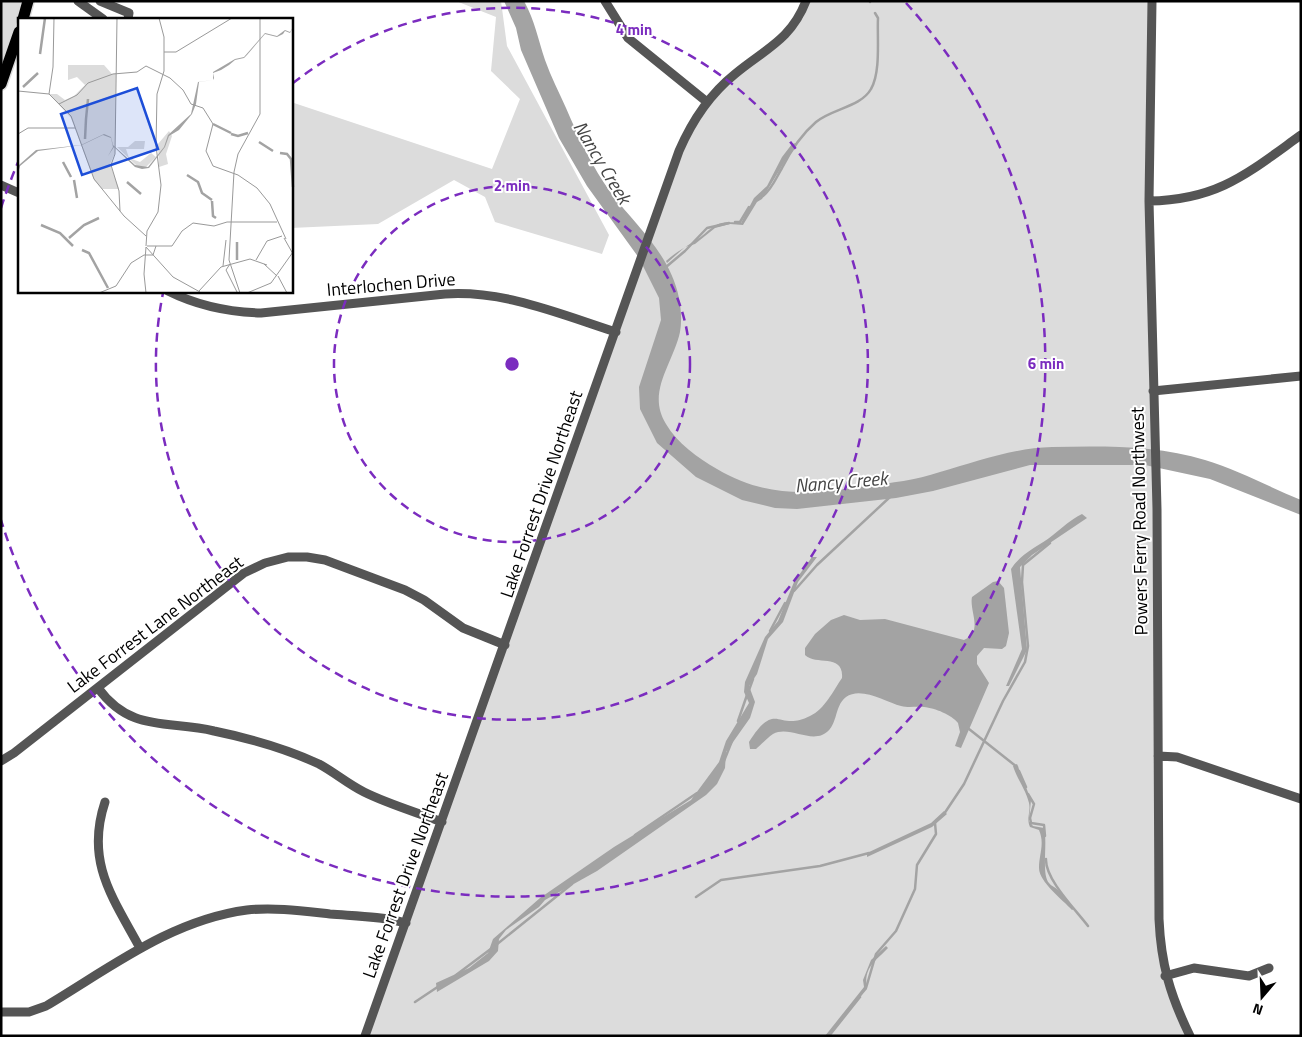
<svg xmlns="http://www.w3.org/2000/svg" width="1302" height="1037" font-family="'Titillium Web',sans-serif">
<rect width="100%" height="100%" fill="#fff"/>
<!-- green -->
<path fill="#dcdcdc" d="M 1,1 L 24,1 L 1,70 Z
M 456,1 L 501,1 L 507,46 L 609,235 L 602,254 L 495,222 L 485,197 L 454,180 L 378,224 L 291,228 L 291,102 L 492,169 L 520,99 L 491,71 L 496,17 Z
M 808,1 L 1151,1 L 1153,297 L 1162,604 L 1157,788 L 1159,925 L 1169,972 L 1188,1036 L 366,1036 L 682,153 L 704,99 L 758,60 L 803,18 Z"/>
<!-- water -->
<path fill="#a3a3a3" d="M 504,1 L 524,1 C 535,21 538,39 545,60 C 551,77 559,92 566,108 C 579,138 592,167 611,193 C 637,227 670,254 679,298 C 681,309 682,321 680,332 C 673,364 646,392 666,424 C 677,443 698,458 717,469 C 768,499 811,494 867,486 C 891,483 916,480 940,472 C 976,462 1013,448 1052,447 C 1102,446 1157,445 1205,460 C 1238,470 1269,487 1301,500 L 1301,515 L 1210,479 L 1145,465 L 1030,465 L 933,491 L 896,498 L 797,509 L 775,508 L 742,500 L 696,477 L 657,443 L 640,409 L 639,387 L 661,320 L 659,298 L 639,258 L 587,186 L 559,138 L 521,50 L 516,28 Z
M 796,143 L 762,199 L 757,202 L 743,225 L 730,224 L 715,228 L 695,244 L 685,247 L 667,263 L 666,261 C 676,252 684,248 695,241 C 715,228 712,220 741,223 L 754,198 L 767,186 L 782,157 L 792,144 Z
M 1082,514 L 1087,518 L 1032,555 L 1020,567 L 1027,650 L 1009,686 L 1006,686 L 1022,649 L 1011,569 C 1022,552 1038,547 1053,535 C 1063,527 1070,520 1082,514 Z
M 812,557 L 817,557 L 798,582 L 783,622 L 768,639 L 757,674 L 749,686 L 755,702 L 750,718 L 726,752 L 725,768 L 717,784 L 706,795 L 597,871 L 545,900 L 539,907 L 506,930 L 499,939 L 498,951 L 489,961 L 437,992 L 436,983 L 469,968 L 488,953 L 493,939 L 540,898 L 614,847 L 691,800 L 719,762 L 726,741 L 749,703 L 744,692 L 745,682 L 765,637 L 778,621 L 794,582 Z
M 998,581 L 1004,588 L 1009,633 L 1006,646 L 1002,649 L 984,648 L 977,656 L 977,664 L 989,683 L 961,748 L 955,746 L 960,732 L 958,723 C 952,715 935,708 924,707 C 916,706 909,708 901,706 C 886,702 861,686 846,697 C 833,707 839,728 822,735 C 807,741 788,726 773,734 C 767,738 761,745 756,749 L 750,749 L 749,742 C 777,698 777,733 810,716 C 825,709 833,691 842,678 C 844,653 816,666 805,655 L 805,648 L 815,634 L 831,620 L 844,615 L 860,620 L 885,619 L 964,640 C 984,632 969,611 972,597 L 993,582 Z
M 1017,764 L 1031,800 L 1029,821 L 1033,826 L 1044,828 C 1048,843 1041,874 1049,883 C 1051,886 1055,887 1058,890 C 1064,896 1069,902 1074,909 L 1072,910 C 1063,900 1039,882 1039,868 C 1039,854 1045,844 1039,830 L 1030,827 C 1026,818 1031,812 1029,803 C 1026,790 1017,779 1013,766 Z
M 944,811 L 947,814 L 932,827 L 867,857 L 867,853 L 931,823 Z
M 886,946 L 888,948 C 876,961 863,967 867,989 L 828,1036 L 825,1036 L 864,987 L 863,980 L 871,960 Z"/>
<g fill="none" stroke-linecap="round" stroke-linejoin="round">
<!-- stream -->
<path stroke="#a3a3a3" stroke-width="2.5" d="M 870,1 L 870,2
M 763,196 C 772,189 776,178 782,168 C 790,152 802,134 816,122 C 831,109 861,107 871,89 C 881,72 877,38 878,18 L 875,13
M 735,222 L 740,222 L 749,207
M 666,267 L 685,251 L 707,228 L 729,223
M 794,591 L 817,565 L 890,497
M 770,631 L 785,603
M 749,690 L 753,679
M 738,721 L 747,695
M 969,729 L 1017,767
M 724,761 L 732,741
M 1019,771 L 1026,787
M 1028,794 L 1034,804 L 1030,818 L 1031,823 L 1044,825 L 1045,836
M 944,814 L 964,784 L 1003,701 L 1025,662 L 1028,646 L 1022,582 L 1023,565 L 1050,543
M 635,835 L 697,793
M 1046,859 C 1045,879 1075,909 1088,926
M 696,897 L 721,880 L 820,866 L 869,853
M 496,945 L 572,884
M 456,975 L 492,948
M 866,988 L 876,954 L 896,931 L 915,889 L 917,865 L 936,834 L 935,823
M 415,1002 L 439,986
M 829,1036 L 860,997"/>
<!-- major casing -->
<g stroke="#dbdbdb" stroke-width="14">
<path id="major" d="M 23,19 L 28,1
M 1,84 L 19,32"/>
</g>
<!-- minor -->
<path stroke="#555" stroke-width="9" d="M 78,1 L 103,19
M 100,1 L 129,13 L 128,19
M 605,1 L 628,38 L 707,102
M 1152,1 L 1149,201 L 1157,509 L 1159,919 C 1161,964 1170,995 1190,1036
M 1,185 L 19,193
M 1149,201 C 1218,200 1248,173 1301,135
M 168,291 C 198,306 227,312 261,313 L 445,294 C 504,290 560,314 616,332
M 1153,391 L 1301,376
M 98,688 C 131,733 168,720 214,731 C 248,738 287,749 319,764 C 334,772 348,784 364,792 C 388,804 416,812 442,822
M 1158,756 L 1177,757 L 1301,799
M 1,761 L 14,753 L 244,573 L 265,563 L 288,557 L 307,557 L 325,560 L 405,590 L 424,600 L 463,628 L 505,645
M 105,802 C 85,862 113,898 140,948
M 1165,976 L 1194,968 L 1249,976 L 1269,968
M 1,1012 L 29,1012 L 46,1006 C 110,968 171,920 247,910 C 274,907 303,911 330,914 C 355,916 381,916 406,923
M 365,1036 L 679,151 C 692,121 710,94 735,74 C 765,49 791,40 806,1"/>
<!-- major -->
<use href="#major" stroke="#000" stroke-width="11"/>
</g>
<!-- distance rings -->
<g fill="none" stroke="#7b2cbf" stroke-width="2.5" stroke-dasharray="9 6">
<circle cx="512" cy="364" r="178"/>
<path d="M293 83A356 356 0 1 1 163 293"/>
<path d="M1 208A534 534 0 0 1 19 160M906 3A534 534 0 1 1 1 520"/>
</g>
<g text-anchor="middle" dominant-baseline="central" stroke-width="4" stroke-linejoin="round" paint-order="stroke">
<!-- street labels -->
<g font-size="18" fill="#000" stroke="#fff">
<text transform="translate(391 284) rotate(-5)">Interlochen Drive</text>
<text transform="translate(541 494) rotate(-71)">Lake Forrest Drive Northeast</text>
<text transform="translate(1139 521) rotate(-91)">Powers Ferry Road Northwest</text>
<text transform="translate(155 624) rotate(-37)">Lake Forrest Lane Northeast</text>
<text transform="translate(405 875) rotate(-70)">Lake Forrest Drive Northeast</text>
</g>
<!-- water labels -->
<g font-size="19" font-style="italic" fill="#444" stroke="#fff">
<text transform="translate(603 162) rotate(59)">Nancy Creek</text>
<text transform="translate(841 481) rotate(-5)">Nancy Creek</text>
</g>
</g>
<!-- overview -->
<g transform="translate(18 18)">
<rect width="275" height="275" fill="#fff"/>
<path d="M 50,47 L 86,47 L 94,56 L 98,55 L 97,135 L 92,146 L 101,171 L 84,171 L 76,162 L 53,100 L 31,76 L 39,76 L 47,82 L 56,78 L 67,67 L 59,59 L 50,62 ZM 151,113 L 154,118 L 148,136 L 150,146 L 141,149 L 140,126 ZM 117,123 L 127,123 L 126,131 L 108,131 L 111,140 L 122,144 L 133,135 L 138,139 L 127,150 L 119,148 L 99,129 L 110,129 Z" fill="#dcdcdc"/>
<path d="M 275,9 L 272,15 L 267,13 L 265,16 L 259,19 L 247,16 L 229,37 L 226,40 L 217,42 L 211,47 L 203,52 L 195,55 L 196,60 L 195,62 L 181,64 L 178,86 L 174,96 L 161,112 L 151,118 L 147,129 L 131,150 L 124,151 L 117,149 L 96,129 L 90,138 L 95,129 L 93,120 L 85,117 L 64,127 L 20,133 L 2,148 L 0,155 L 1,147 L 18,132 L 63,127 L 86,116 L 93,119 L 95,127 L 117,147 L 130,149 L 146,129 L 150,117 L 173,96 L 180,64 L 195,62 L 195,54 L 217,41 L 226,39 L 247,15 L 259,18 L 267,12 L 272,14 Z" fill="#a3a3a3"/>
<path fill="none" stroke="#a3a3a3" stroke-width="2.5" d="M 22,36 L 27,0M 5,69 L 20,55M 68,101 L 70,81M 195,106 L 213,115M 213,116 L 220,118 L 230,115M 67,121 L 68,101M 241,124 L 255,133M 262,135 L 269,136 L 273,141 L 275,169M 45,144 L 53,159M 169,157 L 180,164 L 184,175 L 194,182M 56,162 L 59,180M 109,164 L 123,176M 194,183 L 195,198 L 198,200M 23,207 L 42,215 L 55,228M 51,220 L 66,207 L 81,200M 219,224 L 219,242M 64,232 L 71,235 L 90,270"/>
<path fill="none" stroke="#999" stroke-width="1" d="M 36,0 L 35,49 L 31,76 L 53,98 L 76,161 L 106,198 L 128,218M 99,0 L 97,136 L 93,147 L 101,173 L 102,193M 146,34 L 158,34 L 214,0M 0,73 L 31,76M 41,86 L 59,77 L 70,65 L 95,56 L 119,54 L 128,48 L 152,60 L 165,72 L 173,86 L 185,90 L 195,106 L 188,133 L 195,148 L 220,157 L 239,170 L 252,186 L 268,221M 0,116 L 10,110 L 57,110M 266,220 L 275,236M 128,228 L 129,213 L 140,194 L 143,167 L 138,128 L 139,76 L 146,53 L 146,19 L 141,0M 129,228 L 154,228 L 164,213 L 175,205 L 196,208 L 209,204 L 259,204M 128,229 L 155,259 L 182,274M 128,229 L 126,256 L 128,275M 238,242 L 249,223 L 264,218M 212,246 L 208,252 L 219,274M 246,246 L 259,258M 205,248 L 208,222M 260,258 L 269,275M 181,273 L 203,249 L 232,241 L 249,247M 81,275 L 98,268 L 113,245 L 126,237 L 135,237 L 138,228M 222,275 L 211,242 L 216,154 L 220,136 L 242,96 L 242,0M 229,275 L 253,265 L 275,234"/>
<path fill="#1d4ed8" fill-opacity="0.15" stroke="#1d4ed8" stroke-width="2.5" d="M 119,70 L 140,131 L 64,157 L 43,96 Z"/>
<rect width="275" height="275" fill="none" stroke="#000" stroke-width="2.5"/>
</g>
<circle cx="512" cy="364" r="8" fill="#7b2cbf" stroke="#fff" stroke-width="2.5"/>
<g font-size="15" text-anchor="middle" font-weight="bold" fill="#7b2cbf" stroke="#fff" stroke-width="4" stroke-linejoin="round" paint-order="stroke">
<text x="634" y="35">4 min</text>
<text x="512" y="191">2 min</text>
<text x="1046" y="369">6 min</text>
</g>
<!-- border -->
<rect width="1302" height="1037" fill="none" stroke="#000000" stroke-width="5"/>
<!-- north arrow -->
<g transform="translate(1262 997) rotate(199)" stroke="#ffffff" stroke-width="4" paint-order="stroke">
<path d="M0-4L9 19L0 12L-9 19Z" fill="#000000"/>
<text y="-8" font-size="14" font-weight="bold" text-anchor="middle" fill="#000000">N</text>
</g>
</svg>
